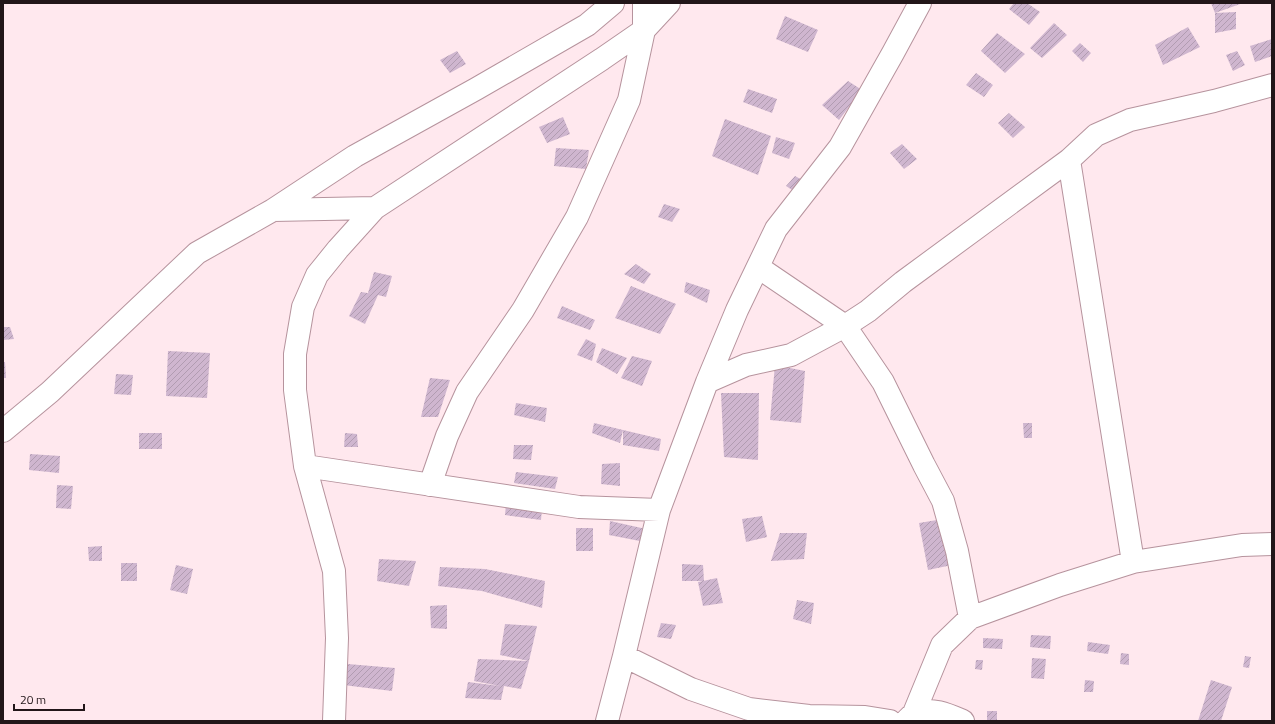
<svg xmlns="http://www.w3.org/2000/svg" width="1275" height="724" font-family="'Titillium Web',sans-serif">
<defs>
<pattern id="building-hatch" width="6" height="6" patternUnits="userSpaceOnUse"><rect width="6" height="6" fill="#cfb6cf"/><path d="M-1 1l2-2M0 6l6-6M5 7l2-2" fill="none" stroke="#b19cb1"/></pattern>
</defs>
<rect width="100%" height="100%" fill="#ffe8ee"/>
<!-- building -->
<path fill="url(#building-hatch)" d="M 1014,3 L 1027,3 L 1040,12 L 1029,25 L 1009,9 Z
M 1211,3 L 1243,3 L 1215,13 L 1236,12 L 1236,29 L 1215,33 L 1215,13 Z
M 785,16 L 818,30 L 808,52 L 776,39 Z
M 1054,23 L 1067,35 L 1042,58 L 1030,48 Z
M 1188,27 L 1200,47 L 1163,65 L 1155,45 Z
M 997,33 L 1025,54 L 1005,73 L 981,51 Z
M 1272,39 L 1272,56 L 1255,62 L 1250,46 Z
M 1080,43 L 1091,53 L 1083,62 L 1072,51 Z
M 457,51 L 466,64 L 450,73 L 440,60 Z
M 1237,51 L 1245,65 L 1233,71 L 1226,55 Z
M 976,73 L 993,85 L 984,97 L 966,85 Z
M 848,81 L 862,90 L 839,120 L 822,105 Z
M 748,89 L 777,99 L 772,113 L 743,102 Z
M 1009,113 L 1025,127 L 1013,138 L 998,123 Z
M 563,117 L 570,134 L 547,143 L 539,127 Z
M 725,119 L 771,136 L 758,175 L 712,156 Z
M 776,137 L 795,143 L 789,159 L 772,153 Z
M 902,144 L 917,159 L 904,169 L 890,153 Z
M 556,148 L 589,150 L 586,169 L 554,166 Z
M 795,176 L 806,182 L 797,193 L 786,186 Z
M 664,204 L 680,209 L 672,222 L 658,217 Z
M 636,264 L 651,274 L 644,284 L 624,274 Z
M 374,272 L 392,276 L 386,297 L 378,295 L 365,324 L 349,316 L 361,292 L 374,294 L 368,293 Z
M 686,282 L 710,290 L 707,303 L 684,292 Z
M 631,286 L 676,304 L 660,334 L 615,318 Z
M 562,306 L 595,320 L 590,330 L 557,318 Z
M 3,327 L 10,327 L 14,339 L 3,340 Z
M 586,339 L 596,344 L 592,361 L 577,355 Z
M 602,348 L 627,358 L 617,374 L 596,362 Z
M 168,351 L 210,353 L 207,398 L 166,396 Z
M 632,356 L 652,361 L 642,386 L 621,378 Z
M 3,362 L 5,362 L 6,378 L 3,378 Z
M 775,365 L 805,371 L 801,423 L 770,420 Z
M 116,374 L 133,375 L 131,395 L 114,394 Z
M 430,378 L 450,380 L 438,417 L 421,417 Z
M 721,393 L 759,393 L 758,460 L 724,457 Z
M 516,403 L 547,408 L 545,422 L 514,415 Z
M 594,423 L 623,430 L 620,443 L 592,433 Z
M 1023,423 L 1032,423 L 1032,438 L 1024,438 Z
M 623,430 L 661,439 L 659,451 L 623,445 Z
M 139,433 L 162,433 L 162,449 L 139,449 Z
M 345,433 L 357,434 L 358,447 L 344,447 Z
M 514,445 L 533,445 L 531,460 L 513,459 Z
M 30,454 L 60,456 L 59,473 L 29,470 Z
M 620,463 L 620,486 L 601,484 L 602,464 Z
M 516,472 L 558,477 L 555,489 L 514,483 Z
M 57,485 L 73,486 L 71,509 L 56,508 Z
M 506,505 L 542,508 L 541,520 L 505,515 Z
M 762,516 L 767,537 L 746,542 L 742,519 Z
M 943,519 L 952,565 L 928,570 L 919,523 Z
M 610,521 L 646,529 L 645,542 L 609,535 Z
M 576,528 L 593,528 L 593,551 L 576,551 Z
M 780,533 L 807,533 L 804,559 L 771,561 Z
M 102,546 L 102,561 L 89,561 L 88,547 Z
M 379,559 L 416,561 L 409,586 L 377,581 Z
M 121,563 L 137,563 L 137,581 L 121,581 Z
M 682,564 L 703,565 L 704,581 L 682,581 Z
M 176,565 L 193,569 L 187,594 L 170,590 Z
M 440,567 L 485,569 L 545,581 L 542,608 L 482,591 L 438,586 Z
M 717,578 L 723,603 L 703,606 L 698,582 Z
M 797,600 L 814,603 L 811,624 L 793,619 Z
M 447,605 L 447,629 L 431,628 L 430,606 Z
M 661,623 L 676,625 L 671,639 L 657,637 Z
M 505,624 L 537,626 L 529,661 L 521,689 L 504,686 L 501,700 L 465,698 L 468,682 L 500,686 L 474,681 L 478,659 L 529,661 L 500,655 Z
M 1031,635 L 1051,636 L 1050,649 L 1030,647 Z
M 983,638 L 1003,639 L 1002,649 L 983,648 Z
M 1088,642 L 1110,645 L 1108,654 L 1087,651 Z
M 1121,653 L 1129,654 L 1129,665 L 1120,664 Z
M 1245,656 L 1251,657 L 1249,668 L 1243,667 Z
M 1032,658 L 1046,659 L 1044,679 L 1031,678 Z
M 976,660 L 983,660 L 982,670 L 975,669 Z
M 336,663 L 395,668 L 392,691 L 335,684 Z
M 1085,680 L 1094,681 L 1093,692 L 1084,692 Z
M 1211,680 L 1232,687 L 1221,721 L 1198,721 Z
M 987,711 L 997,711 L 997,721 L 987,721 Z"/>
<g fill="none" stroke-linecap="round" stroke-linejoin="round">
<!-- minor casing -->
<g stroke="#b6939d" stroke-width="24">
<path id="minor" d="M 1069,160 L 1133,562
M 273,210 L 355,156 L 476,89 L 587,25 L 613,3
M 758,267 L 845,326 L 883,382 L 924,465 L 943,501 L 957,551 L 970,618
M 707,382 L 746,365 L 791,355 L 845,326 L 868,311 L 903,282 L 1069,160 L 1096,135 L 1130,120 L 1214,101 L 1272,85
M 3,431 L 50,392 L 197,253 L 273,210 L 375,208
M 305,466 L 579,507 L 659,510
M 430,485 L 447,436 L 467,392 L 523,310 L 577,217 L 629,100 L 644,30 L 644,3
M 624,656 L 691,689 L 749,709 L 809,716 L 865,717 L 890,721
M 914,713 L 942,645 L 970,618 L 1060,585 L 1133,562 L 1242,545 L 1272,544
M 334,721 L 337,638 L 334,571 L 305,466 L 295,390 L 295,354 L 303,307 L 317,275 L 338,249 L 375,208 L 602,59 L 644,30 L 669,3
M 607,721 L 624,656 L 659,510 L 707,382 L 737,310 L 776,229 L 840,147 L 893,53 L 920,3
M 906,721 C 909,718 912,714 916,713 C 932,707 949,715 963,721"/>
</g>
<!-- minor -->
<use href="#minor" stroke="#fff" stroke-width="22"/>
</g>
<!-- border -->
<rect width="1275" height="724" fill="none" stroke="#221619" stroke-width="8"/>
<!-- scale -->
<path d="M14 704v6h70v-6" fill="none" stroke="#221619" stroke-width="2"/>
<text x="20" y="704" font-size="12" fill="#221619" stroke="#ffe8ee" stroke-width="3" paint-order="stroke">20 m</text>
</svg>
